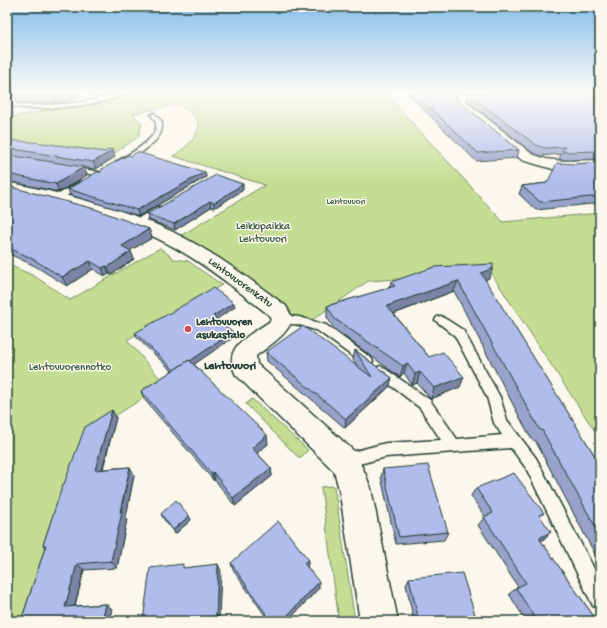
<svg xmlns="http://www.w3.org/2000/svg" width="607" height="628" font-family="'Gochi Hand',sans-serif">
<rect width="100%" height="100%" fill="#fbf7ec"/>
<filter id="ink" filterUnits="userSpaceOnUse"><feTurbulence type="fractalNoise" baseFrequency=".025" numOctaves="2"/><feDisplacementMap in="SourceGraphic" scale="8" xChannelSelector="R" yChannelSelector="G"/><feConvolveMatrix kernelMatrix="1 2 1 2 8 2 1 2 1" color-interpolation-filters="sRGB"/></filter>
<g filter="url(#ink)">
<!-- green -->
<path fill="#c5dd93" stroke="#728d64" d="M 134,93 L 385,93 L 503,222 L 600,213 L 600,439 L 491,273 L 368,281 L 302,327 L 264,290 L 180,236 L 265,185 L 173,156 C 185,148 196,140 199,126 L 196,117 L 178,104 L 133,114 L 142,124 L 138,137 L 113,154 L 85,149 L 7,141 L 7,118 Z
M 160,248 L 174,259 L 188,261 L 222,285 L 127,340 L 165,384 L 87,434 L 32,621 L 7,621 L 7,264 L 34,276 L 70,300 Z
M 252,399 L 308,450 L 301,457 L 298,457 L 246,404 Z
M 334,486 L 355,621 L 339,621 L 321,487 Z"/>
<g fill="none" stroke-linecap="round" stroke-linejoin="round">
<!-- service casing -->
<g stroke="#1f3d34" stroke-width="3">
<path id="service" d="M 20,93 L 26,93 L 16,102 L 16,104 C 33,107 75,104 92,100 C 103,97 114,93 126,93 C 106,106 35,112 12,106 L 10,102 Z
M 154,113 L 162,122 C 162,128 162,132 158,137 C 152,146 126,166 116,164 L 116,162 C 127,155 159,140 156,123 C 155,120 153,117 151,115 Z
M 68,166 L 99,172 L 103,174 L 99,176 L 71,170 L 67,168 Z
M 79,182 L 82,182 L 86,184 L 61,199 L 55,199 L 54,197 Z
M 157,207 L 163,207 L 164,209 L 139,224 L 136,225 L 132,222 Z
M 282,315 L 299,317 L 326,325 L 371,358 L 373,361 L 371,364 L 367,366 L 363,364 L 318,331 L 299,325 L 278,322 L 276,319 L 278,316 Z
M 441,316 L 463,330 L 500,397 L 507,420 L 536,458 L 600,580 L 600,608 L 593,606 L 526,468 L 511,448 L 386,457 L 344,468 L 339,466 L 337,461 L 339,456 L 344,454 L 386,443 L 441,440 L 420,408 L 376,374 L 374,371 L 376,368 L 380,366 L 384,368 L 430,400 L 457,439 L 502,435 L 494,423 L 487,397 L 455,336 L 435,320 L 437,317 Z"/>
</g>
<!-- minor casing -->
<g stroke="#1f3d34" stroke-width="3">
<path id="minor" d="M 463,93 L 478,93 L 477,95 L 466,99 L 465,101 L 532,154 L 546,159 L 562,161 L 600,160 L 600,168 L 572,170 L 553,169 L 522,160 L 455,104 L 454,102 L 457,95 Z
M 7,182 C 64,194 121,207 173,232 C 214,252 250,279 286,306 L 293,319 C 285,337 271,344 256,356 L 257,364 L 354,451 L 365,473 L 371,489 L 398,621 L 360,621 L 339,489 L 334,471 L 236,375 C 221,347 250,335 269,322 L 271,319 L 269,315 C 242,294 214,271 184,253 C 130,220 68,205 7,192 Z"/>
</g>
<!-- service -->
<use href="#service" fill="#fbf7ec" fill-rule="evenodd"/>
<!-- minor -->
<use href="#minor" fill="#fbf7ec" fill-rule="evenodd"/>
</g>
<!-- wall -->
<path fill="#98a2cb" stroke="#1f3d34" d="M 7,93 L 79,93 L 73,100 L 65,101 L 63,102 L 54,103 L 18,103 L 15,96 L 9,101 L 13,108 L 7,113 Z
M 409,93 L 459,93 L 456,94 L 455,97 L 456,99 L 519,150 L 517,158 L 476,161 L 409,95 Z
M 597,93 L 600,93 L 600,100 L 595,97 Z
M 468,94 L 600,101 L 600,159 L 562,160 L 559,159 L 561,154 L 541,156 L 533,153 L 467,101 Z
M 7,140 L 115,157 L 96,169 L 84,168 L 87,175 L 59,192 L 7,181 Z
M 600,162 L 600,203 L 536,210 L 519,194 L 522,186 L 547,183 L 576,164 Z
M 205,172 L 206,177 L 139,216 L 70,195 L 68,189 Z
M 7,186 L 149,229 L 152,238 L 130,250 L 134,259 L 111,275 L 109,274 L 105,276 L 93,269 L 67,286 L 35,266 L 7,253 Z
M 243,190 L 214,208 L 211,207 L 175,230 L 149,220 L 147,214 Z
M 489,278 L 485,280 L 600,464 L 600,564 L 535,440 L 532,440 L 519,416 L 454,291 L 394,314 L 429,357 L 460,387 L 431,399 L 417,383 L 412,385 L 404,373 L 400,377 L 334,329 L 327,317 L 327,306 L 389,288 L 391,282 Z
M 235,307 L 216,319 L 233,332 L 234,337 L 194,364 L 268,444 L 257,453 L 271,468 L 272,476 L 235,506 L 215,480 L 214,481 L 144,399 L 141,391 L 172,371 L 137,338 L 135,333 Z
M 355,350 L 392,378 L 389,387 L 345,428 L 267,361 L 266,352 L 358,367 L 353,360 Z
M 112,410 L 116,418 L 103,469 L 130,467 L 134,475 L 126,517 L 127,519 L 117,568 L 84,570 L 75,606 L 106,604 L 112,609 L 21,621 L 45,548 L 43,545 L 64,484 Z
M 383,469 L 448,532 L 444,540 L 396,544 L 381,477 Z
M 476,488 L 544,513 L 540,517 L 544,539 L 541,541 L 597,621 L 526,621 L 509,594 L 518,587 L 478,525 L 485,517 L 471,496 Z
M 161,514 L 189,516 L 191,520 L 175,534 L 163,518 Z
M 231,563 L 308,565 L 307,566 L 319,588 L 288,620 L 289,621 L 269,621 L 233,570 Z
M 409,578 L 477,621 L 414,621 L 406,585 Z"/>
<!-- shaded-wall -->
<path fill="#7c84a5" stroke="#1f3d34" d="M 7,93 L 18,93 L 9,101 L 10,101 L 13,108 L 7,113 Z
M 71,93 L 79,93 L 73,100 L 71,94 Z
M 62,94 L 65,101 L 63,102 L 54,103 L 51,96 Z
M 113,150 L 115,157 L 96,169 L 93,162 Z
M 84,167 L 87,175 L 59,192 L 56,184 Z
M 205,172 L 206,177 L 139,216 L 137,210 Z
M 243,184 L 243,190 L 214,208 L 214,203 Z
M 210,201 L 211,207 L 175,230 L 174,224 Z
M 149,229 L 152,238 L 124,254 L 122,246 Z
M 131,251 L 134,259 L 111,275 L 108,267 Z
M 90,261 L 93,269 L 67,286 L 62,277 Z
M 106,266 L 109,274 L 105,276 L 102,268 Z
M 493,268 L 489,278 L 477,283 L 481,273 Z
M 458,281 L 454,291 L 385,317 L 387,306 Z
M 234,303 L 235,307 L 214,321 L 213,316 Z
M 233,332 L 234,337 L 177,376 L 175,371 Z
M 407,363 L 404,373 L 400,377 L 403,366 Z
M 420,372 L 417,383 L 412,385 L 415,374 Z
M 464,377 L 460,387 L 431,399 L 434,388 Z
M 392,378 L 389,387 L 345,428 L 346,419 Z
M 112,410 L 116,418 L 100,477 L 95,470 Z
M 267,435 L 268,444 L 253,456 L 252,448 Z
M 130,467 L 134,475 L 126,517 L 127,519 L 117,568 L 111,561 Z
M 271,468 L 272,476 L 235,506 L 233,498 Z
M 213,472 L 215,480 L 214,481 L 211,473 Z
M 189,516 L 191,520 L 175,534 L 173,530 Z
M 551,532 L 544,539 L 531,545 L 539,538 Z
M 308,559 L 308,565 L 304,569 L 304,563 Z
M 77,564 L 84,570 L 73,612 L 65,607 Z
M 218,564 L 221,571 L 219,621 L 216,621 Z
M 319,582 L 319,588 L 288,621 L 286,617 Z
M 106,604 L 112,609 L 110,621 L 102,621 Z"/>
<!-- building -->
<path fill="#b1bcec" stroke="#1f3d34" d="M 18,93 L 71,93 L 71,94 L 62,94 L 60,96 L 15,96 Z
M 414,93 L 455,93 L 454,95 L 456,99 L 519,150 L 478,153 Z
M 472,93 L 582,93 L 600,101 L 600,151 L 565,152 L 562,152 L 565,147 L 544,148 L 536,145 L 468,94 Z
M 7,98 L 8,100 L 10,101 L 7,103 Z
M 7,140 L 43,143 L 105,152 L 109,149 L 113,150 L 93,162 L 7,148 Z
M 137,152 L 205,172 L 137,210 L 68,189 L 97,172 L 101,172 L 102,169 L 128,155 L 131,156 Z
M 7,155 L 84,167 L 56,184 L 7,174 Z
M 600,162 L 600,196 L 540,202 L 522,186 L 547,183 L 557,163 L 576,164 Z
M 216,175 L 243,184 L 214,203 L 210,201 L 174,224 L 147,214 Z
M 7,186 L 95,209 L 149,229 L 122,246 L 131,251 L 108,267 L 106,266 L 102,268 L 90,261 L 62,277 L 31,258 L 7,247 Z
M 493,264 L 493,268 L 481,273 L 600,464 L 600,535 L 542,430 L 540,430 L 526,405 L 458,281 L 387,306 L 429,357 L 443,352 L 464,377 L 434,388 L 420,372 L 415,374 L 407,363 L 403,366 L 335,319 L 327,306 L 395,286 L 391,282 L 434,267 Z
M 213,288 L 234,303 L 213,316 L 233,332 L 190,361 L 189,360 L 174,370 L 135,333 Z
M 303,326 L 372,377 L 355,350 L 392,378 L 346,419 L 266,352 Z
M 189,360 L 267,435 L 252,448 L 271,468 L 233,498 L 213,472 L 211,473 L 141,391 Z
M 112,410 L 95,470 L 130,467 L 120,512 L 122,512 L 111,561 L 77,564 L 65,607 L 106,604 L 102,621 L 21,621 L 46,545 L 43,545 L 63,484 L 64,484 L 85,427 Z
M 428,465 L 448,532 L 399,537 L 383,469 Z
M 514,473 L 544,513 L 539,515 L 551,532 L 539,538 L 597,621 L 537,621 L 516,588 L 526,583 L 484,517 L 493,513 L 476,488 Z
M 176,500 L 189,516 L 173,530 L 161,514 Z
M 278,521 L 308,559 L 304,563 L 319,582 L 286,617 L 289,621 L 271,621 L 231,563 Z
M 183,564 L 183,568 L 218,564 L 216,621 L 143,621 L 150,568 Z
M 462,573 L 477,621 L 419,621 L 409,578 Z"/>
</g>
<!-- sky -->
<linearGradient id="sky" x2="0" y2="1"><stop stop-color="#85bdeb"/><stop offset="0.51" stop-color="#fdfbf6"/><stop offset="1" stop-color="#fdfbf6" stop-opacity="0"/></linearGradient>
<rect width="607" height="181" fill="url(#sky)"/>
<!-- markers -->
<circle fill="#d1495b" stroke="#fbf7ec" stroke-width="1.5" cx="188" cy="329" r="4"/>
<g text-anchor="middle" dominant-baseline="central" stroke-width="3" stroke-linejoin="round" paint-order="stroke">
<!-- far-park labels -->
<g font-size="9" fill="#405d47" stroke="#fbf7ec">
<text x="346" y="202">Lehtovuori</text>
</g>
<!-- park labels -->
<g font-size="11" fill="#405d47" stroke="#fbf7ec">
<text x="263" y="227">Leikkipaikka<tspan x="263" dy="13">Lehtovuori</tspan></text>
<text x="70" y="368">Lehtovuorennotko</text>
</g>
<!-- street labels -->
<g font-size="11" fill="#1f3d34" stroke="#fbf7ec">
<text transform="translate(240 283) rotate(36)">Lehtovuorenkatu</text>
</g>
<!-- poi labels -->
<g font-size="11" font-weight="bold" fill="#1f3d34" stroke="#fbf7ec" text-anchor="start">
<text x="196" y="323">Lehtovuoren<tspan x="196" dy="13">asukastalo</tspan></text>
</g>
<!-- neighbourhood labels -->
<g font-size="12" font-weight="bold" fill="#1f3d34" stroke="#fbf7ec">
<text x="230" y="367">Lehtovuori</text>
</g>
</g>
<!-- margin -->
<rect width="607" height="628" fill="none" stroke="#fbf7ec" stroke-width="24"/>
<rect x="12" y="12" width="583" height="604" fill="none" stroke="#1f3d34" stroke-width="1.5" filter="url(#ink)"/>
</svg>
